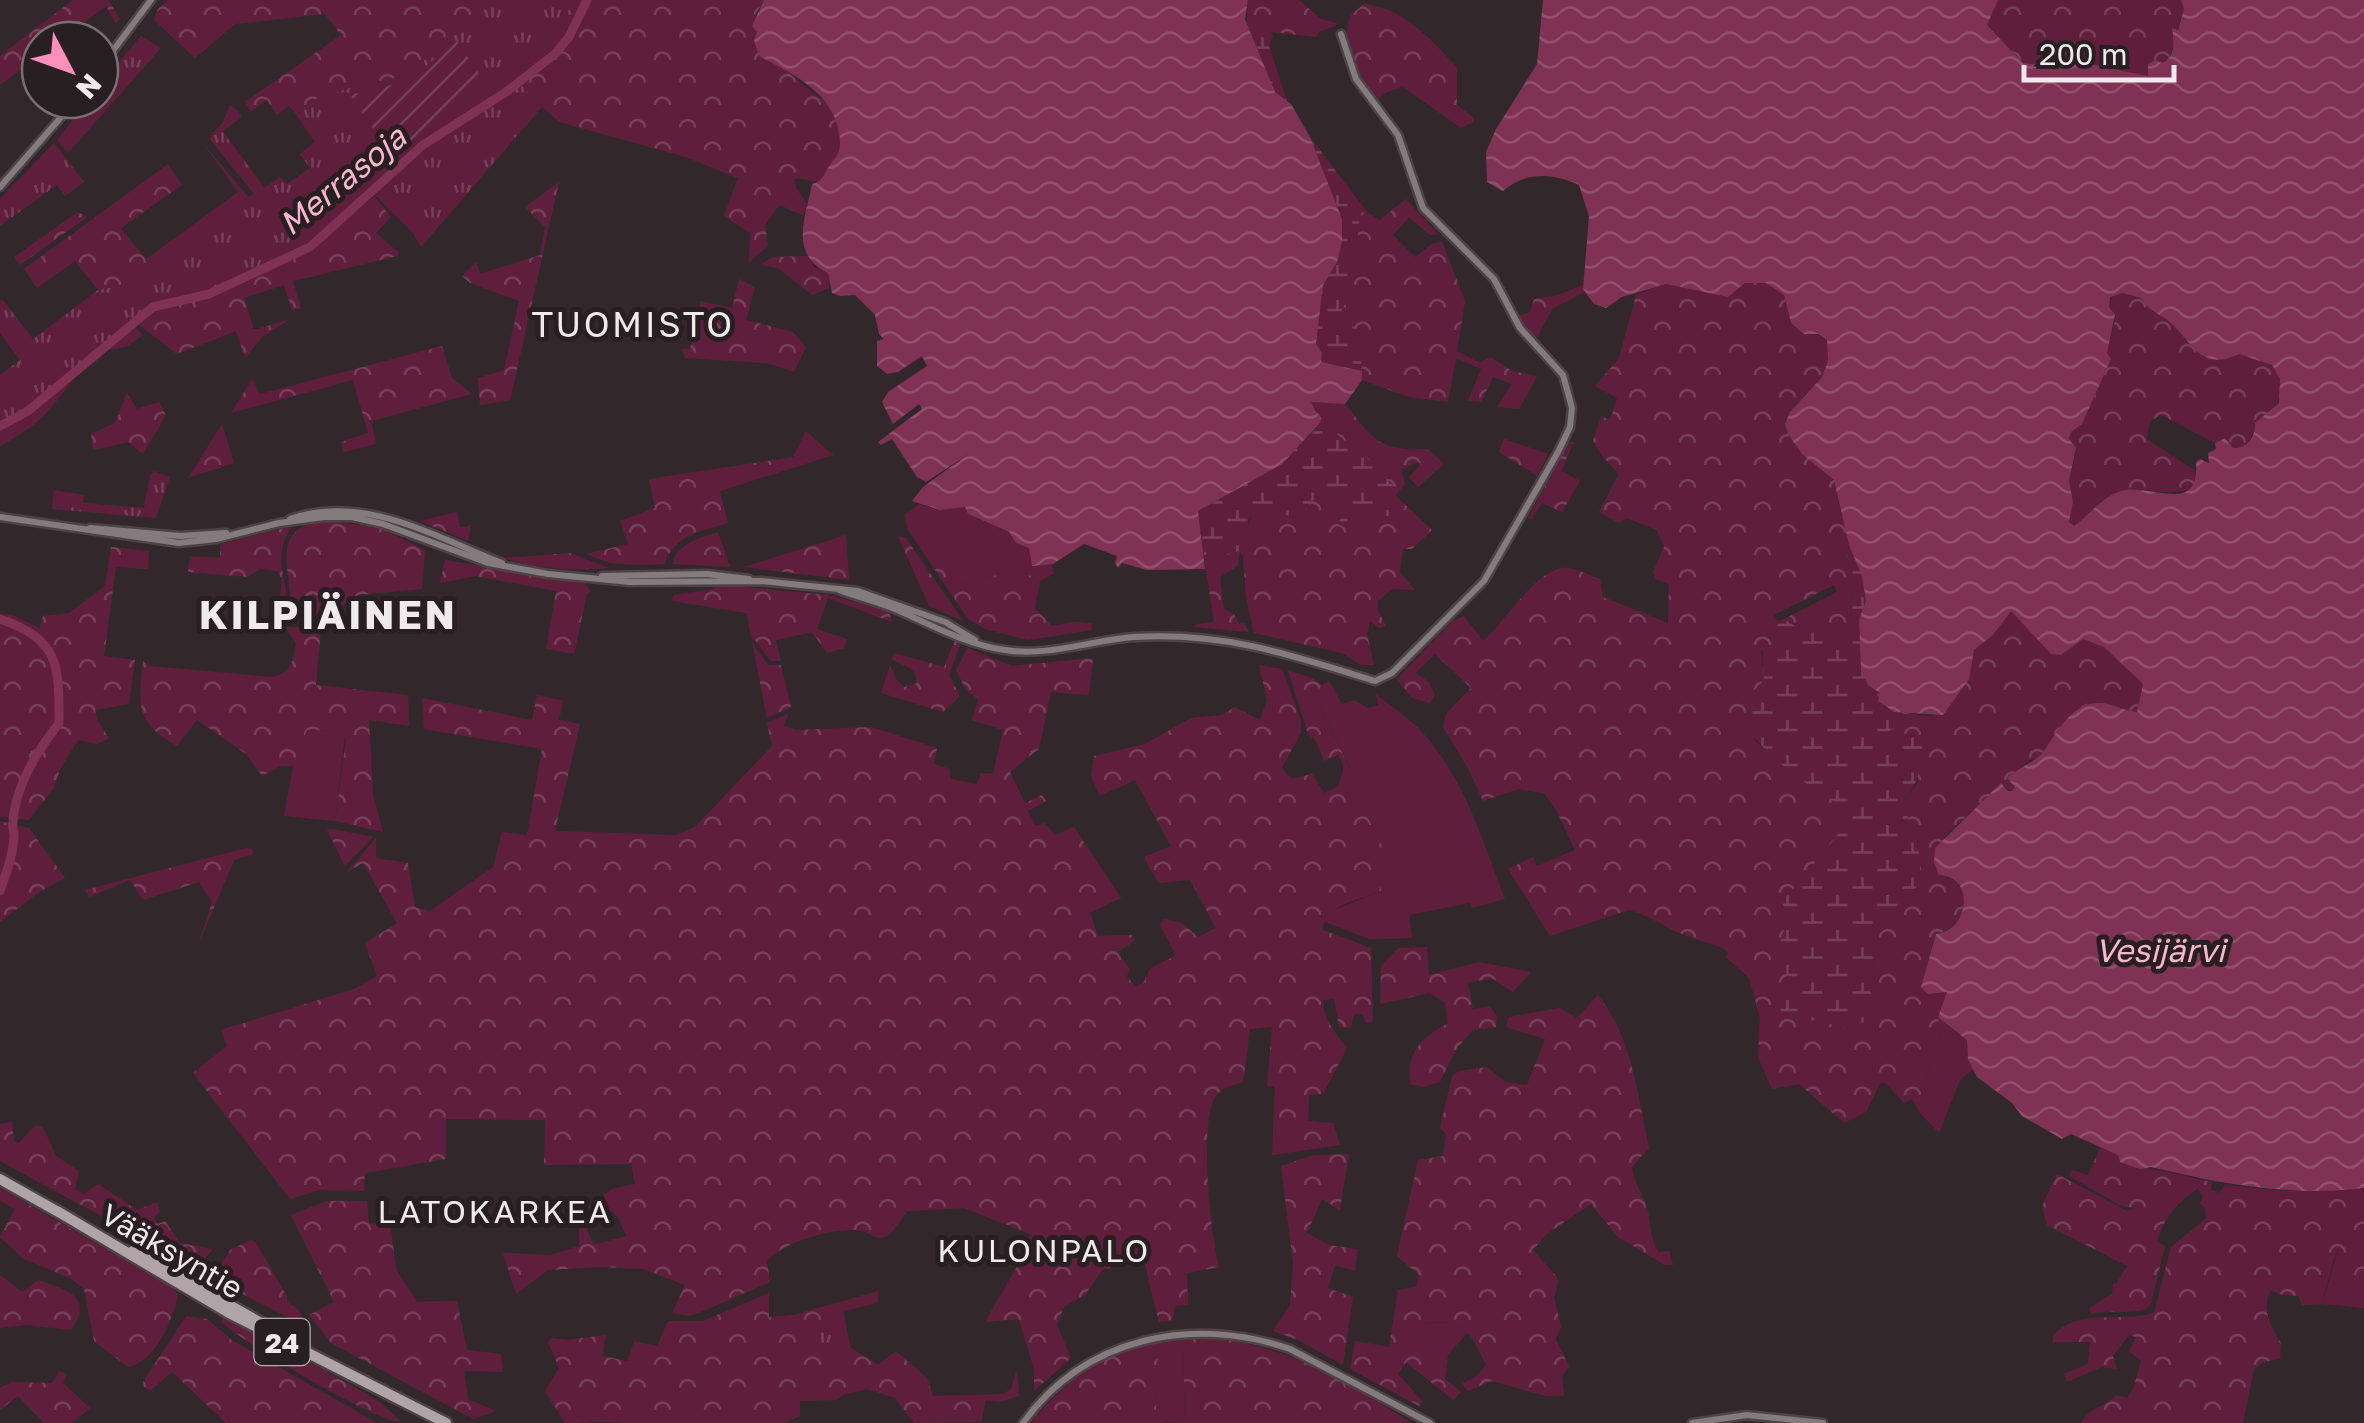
<svg xmlns="http://www.w3.org/2000/svg" width="2364" height="1423" font-family="'Golos Text',sans-serif">
<defs>
<pattern id="forest-crowns" width="20" height="18" patternUnits="userSpaceOnUse" patternTransform="scale(2.5)"><rect width="20" height="18" fill="#5f1f3c"/><path d="M2 6a3 3 0 1 1 6 0M12 15a3 3 0 1 1 6 0" fill="none" stroke="#764058"/></pattern>
<pattern id="wetland-marsh" width="20" height="14" patternUnits="userSpaceOnUse" patternTransform="scale(2.5)"><rect width="20" height="14" fill="#5f1f3c"/><path d="M1 5h8M5 5V1M11 12h8M15 12V8" fill="none" stroke="#764058"/></pattern>
<pattern id="park-tufts" width="24" height="20" patternUnits="userSpaceOnUse" patternTransform="scale(2.5)"><rect width="24" height="20" fill="#5f1f3c"/><path d="M3 7l-1-3M5 7V3M7 7l1-3M15 17l-1-3M17 17v-4M19 17l1-3" fill="none" stroke="#764058"/></pattern>
<pattern id="garden-furrows" width="10" height="10" patternUnits="userSpaceOnUse" patternTransform="scale(2.5)"><rect width="10" height="10" fill="#5f1f3c"/><path d="M-1 1l2-2M0 10L10 0M9 11l2-2" fill="none" stroke="#764058"/></pattern>
<pattern id="water-waves" width="16" height="10" patternUnits="userSpaceOnUse" patternTransform="scale(2.5)"><rect width="16" height="10" fill="#803254"/><path d="M0 5q4-4 8 0t8 0" fill="none" stroke="#92506d"/></pattern>
</defs>
<rect width="100%" height="100%" fill="#32282c"/>
<!-- grass -->
<path fill="#5f1f3c" d="M 827,450 L 834,455 L 720,491 L 682,513 L 644,565 L 638,565 L 678,509 L 720,484 Z
M 919,504 L 940,510 L 965,507 L 968,514 L 1009,533 L 1016,543 L 1029,548 L 1032,565 L 1052,564 L 1054,574 L 1040,581 L 1018,569 L 965,584 L 912,526 L 907,528 L 905,514 Z
M 1329,681 L 1342,704 L 1355,700 L 1367,708 L 1378,705 L 1376,694 C 1391,707 1410,718 1423,733 C 1465,780 1483,842 1505,899 L 1472,908 L 1470,903 L 1409,915 L 1412,938 L 1369,939 L 1323,921 L 1329,912 L 1381,891 L 1349,779 L 1350,768 L 1315,695 L 1322,685 Z
M 307,730 L 342,731 L 345,734 L 335,821 L 284,816 L 293,766 Z
M 1938,1017 L 1967,1040 L 1968,1060 L 1973,1069 L 1960,1080 L 1939,1133 L 1919,1112 L 1912,1099 L 1922,1094 L 1936,1042 L 1941,1039 Z
M 2340,1244 L 2346,1289 L 2355,1275 L 2356,1299 L 2361,1296 L 2364,1278 L 2364,1308 L 2322,1304 Z
M 1438,1322 L 1454,1323 L 1468,1332 L 1448,1355 L 1445,1381 L 1401,1344 L 1401,1337 L 1413,1326 Z
M 1183,1340 L 1185,1423 L 1156,1422 L 1158,1341 Z"/>
<!-- forest -->
<path fill="url(#forest-crowns)" d="M 73,0 L 108,0 L 120,19 L 116,24 L 106,6 L 60,40 L 40,40 L 40,55 L 0,85 L 0,56 Z
M 168,0 L 488,0 L 452,31 L 416,69 L 401,77 L 352,87 L 313,100 L 295,113 L 289,106 L 277,115 L 267,100 L 251,111 L 245,102 L 341,35 L 325,14 L 235,24 L 195,58 L 154,20 L 158,9 Z
M 577,0 L 764,0 L 755,15 L 759,56 L 784,69 L 833,109 L 839,132 L 840,153 L 821,182 L 794,178 L 796,188 L 808,205 L 803,215 L 779,205 L 765,225 L 768,246 L 749,262 L 750,233 L 724,216 L 738,178 L 686,157 L 559,122 L 512,78 Z
M 1248,0 L 1299,0 L 1321,19 L 1337,23 L 1336,26 L 1320,31 L 1316,37 L 1264,31 L 1258,21 L 1247,23 Z
M 1998,0 L 2181,0 L 2184,9 L 2177,30 L 2173,29 L 2175,42 L 2168,60 L 2162,64 L 2155,61 L 2149,76 L 2076,61 L 2059,66 L 2023,63 L 1987,25 Z
M 1364,4 C 1405,8 1430,40 1457,67 L 1457,105 L 1474,118 L 1473,122 L 1461,128 L 1403,87 L 1387,92 L 1377,100 C 1357,77 1339,46 1351,15 Z
M 168,164 L 182,185 L 121,228 L 152,267 L 133,283 L 98,290 L 75,261 L 37,288 L 24,269 Z
M 559,182 L 510,400 L 480,405 L 478,378 L 504,370 L 519,301 L 470,283 L 462,276 L 476,262 L 480,274 L 540,255 L 545,227 L 525,207 Z
M 374,196 L 391,217 L 376,233 L 398,252 L 398,256 L 293,281 L 301,308 L 292,310 L 284,285 L 244,298 L 254,330 L 290,319 L 262,337 L 245,358 L 236,331 L 177,354 L 137,323 L 155,310 L 210,296 L 312,249 Z
M 1406,199 L 1438,234 L 1430,235 L 1409,217 L 1393,235 L 1415,257 L 1433,243 L 1442,242 L 1465,301 L 1457,351 L 1480,363 L 1490,357 L 1512,371 L 1537,376 L 1519,409 L 1497,407 L 1512,384 L 1493,377 L 1481,402 L 1468,401 L 1481,369 L 1456,358 L 1448,402 L 1409,397 L 1362,380 L 1359,331 L 1339,316 L 1354,285 L 1345,264 L 1356,249 L 1360,216 L 1367,212 L 1380,220 Z
M 78,212 L 87,217 L 20,265 L 14,257 Z
M 807,256 L 815,267 L 828,273 L 829,288 L 812,295 L 778,268 L 760,265 L 773,257 Z
M 739,279 L 755,287 L 746,320 L 793,332 L 806,347 L 794,372 L 767,363 L 685,358 L 682,349 L 690,348 L 700,321 L 700,301 L 732,308 Z
M 1745,283 L 1766,283 L 1784,295 L 1791,323 L 1827,340 L 1828,361 L 1822,377 L 1790,411 L 1788,434 L 1802,454 L 1834,479 L 1841,514 L 1846,521 L 1849,545 L 1845,569 L 1853,589 L 1851,623 L 1845,639 L 1837,644 L 1804,632 L 1784,619 L 1837,592 L 1834,585 L 1774,615 L 1778,622 L 1772,645 L 1761,651 L 1764,680 L 1751,694 L 1755,741 L 1793,773 L 1855,815 L 1783,902 L 1788,919 L 1779,946 L 1788,979 L 1782,1013 L 1848,1028 L 1874,959 L 1865,951 L 1870,938 C 1903,922 1927,886 1918,847 C 1917,840 1910,832 1909,825 C 1908,815 1908,813 1903,803 L 1918,782 L 1898,732 L 1882,735 L 1897,726 L 1932,720 L 1974,650 L 1993,635 L 2011,610 L 2051,654 L 2061,655 L 2083,639 L 2104,647 L 2143,684 L 2137,712 C 2126,711 2110,703 2100,703 C 2067,702 2056,739 2037,759 L 2031,759 L 2007,778 L 2016,787 L 2012,791 L 2001,784 L 1944,837 C 1945,848 1944,861 1947,871 C 1950,879 1959,883 1962,891 C 1970,911 1954,931 1936,934 L 1921,987 L 1948,991 L 1938,1017 L 1941,1039 L 1936,1042 L 1922,1094 L 1904,1103 L 1886,1083 L 1880,1083 L 1866,1112 L 1844,1123 L 1799,1084 L 1772,1089 L 1758,1057 L 1760,1018 L 1749,978 L 1726,957 L 1728,953 L 1723,948 C 1705,941 1682,936 1667,927 C 1655,920 1643,914 1629,910 L 1550,936 L 1508,869 L 1533,857 L 1537,866 L 1575,850 L 1556,810 L 1544,793 L 1518,789 L 1483,801 L 1469,770 L 1443,727 L 1446,714 L 1471,688 L 1435,654 L 1415,673 L 1429,682 L 1435,695 L 1430,703 L 1412,698 L 1397,679 L 1453,621 L 1464,616 L 1483,641 C 1505,623 1539,563 1569,568 C 1579,569 1590,576 1600,579 L 1603,597 L 1668,623 L 1669,584 L 1656,579 L 1653,572 L 1664,547 L 1657,530 L 1627,518 L 1619,523 L 1599,512 L 1619,474 L 1602,456 L 1593,441 L 1601,416 L 1610,420 L 1617,398 L 1595,386 L 1619,358 L 1636,295 L 1666,284 L 1728,297 Z
M 1583,285 L 1585,292 L 1552,309 L 1537,338 L 1525,329 L 1518,316 L 1530,312 L 1534,299 L 1558,295 Z
M 2123,293 L 2141,298 C 2149,312 2160,313 2172,324 C 2194,346 2204,371 2239,353 C 2252,359 2266,358 2274,369 C 2294,395 2269,411 2255,430 C 2248,441 2247,449 2232,448 L 2226,438 L 2215,443 L 2161,415 L 2150,421 L 2147,439 L 2197,472 L 2194,487 C 2166,500 2145,483 2121,492 C 2102,498 2089,514 2074,526 L 2069,522 L 2073,502 L 2069,481 L 2076,453 L 2069,439 L 2071,432 L 2082,424 L 2111,359 L 2107,353 L 2115,320 L 2109,307 L 2112,295 Z
M 442,346 L 452,378 L 472,394 L 371,421 L 376,444 L 344,452 L 341,442 L 368,433 L 353,380 L 231,413 L 252,379 L 260,394 Z
M 127,393 L 137,409 L 159,402 L 166,415 L 143,454 L 128,442 L 93,450 L 91,434 L 115,423 Z
M 1310,402 L 1345,404 C 1374,440 1379,452 1428,449 L 1444,464 L 1418,487 L 1409,477 L 1421,464 L 1419,462 L 1401,469 L 1405,484 L 1399,491 L 1369,460 L 1321,422 Z
M 222,424 L 234,463 L 188,478 Z
M 806,431 L 827,450 L 720,484 L 678,509 L 638,565 L 610,563 L 586,554 L 628,544 L 620,521 L 655,508 L 649,479 L 793,457 Z
M 1504,439 L 1548,454 L 1537,476 L 1499,452 Z
M 1569,442 L 1574,442 L 1561,471 L 1580,481 L 1562,512 L 1542,503 L 1532,519 L 1528,518 Z
M 720,491 L 728,523 C 702,531 673,535 665,564 L 644,565 L 682,513 Z
M 1327,494 L 1336,497 L 1342,512 L 1340,525 L 1375,516 L 1395,495 L 1432,530 L 1412,549 L 1403,549 L 1400,572 L 1415,590 L 1392,589 L 1378,601 L 1378,611 L 1386,626 L 1379,628 L 1370,621 L 1367,634 L 1374,665 L 1361,665 L 1342,653 L 1254,633 L 1246,597 L 1243,556 L 1240,551 L 1238,566 L 1220,577 L 1224,609 L 1234,614 L 1239,624 L 1244,623 L 1249,632 L 1194,627 L 1197,624 L 1214,622 L 1203,551 L 1222,557 L 1239,549 L 1252,515 L 1258,516 L 1263,523 L 1282,515 L 1299,517 L 1312,501 Z
M 457,512 L 460,528 L 471,525 L 468,541 L 420,521 Z
M 324,521 L 379,527 L 425,550 L 422,589 L 358,595 L 325,616 L 324,622 L 288,621 C 301,585 259,529 324,521 Z
M 912,525 L 965,584 L 1018,569 L 1040,581 L 1035,608 L 1052,626 L 1071,622 L 1091,623 L 1092,630 L 1028,640 L 985,629 L 968,619 L 907,528 Z
M 292,526 C 266,566 296,582 283,620 L 277,621 L 282,580 L 278,571 L 260,569 L 247,577 L 188,572 L 190,556 L 220,558 L 220,544 Z
M 718,532 L 730,567 L 672,564 C 678,543 698,539 718,532 Z
M 846,535 L 849,580 L 744,567 Z
M 898,536 L 906,538 L 963,621 L 929,606 Z
M 111,547 L 149,551 L 148,569 L 116,567 L 104,656 L 135,660 L 129,704 L 95,710 L 97,720 L 109,738 L 97,744 L 78,740 L 60,769 L 54,788 L 29,820 L 0,817 L 0,614 L 13,615 L 39,628 L 43,616 L 69,613 L 105,586 Z
M 570,553 L 609,568 C 570,571 539,569 503,558 Z
M 445,560 L 584,583 L 591,591 L 587,594 L 574,654 L 546,649 L 556,591 L 476,576 L 440,583 Z
M 714,584 L 828,595 L 889,611 L 892,622 L 828,598 L 817,629 L 847,639 L 844,648 L 827,653 L 812,632 L 776,640 L 781,661 L 771,661 L 750,634 L 747,613 L 672,601 L 673,595 L 714,589 Z
M 285,627 L 321,628 L 316,685 L 408,695 L 409,726 L 369,720 L 373,795 L 383,832 L 335,821 L 346,738 L 342,731 L 307,730 L 293,766 L 281,766 L 262,776 L 246,754 L 197,720 L 177,746 C 134,722 139,705 143,661 L 150,666 L 272,677 C 292,673 293,661 296,643 Z
M 955,639 L 961,642 L 949,675 L 960,696 L 943,712 L 881,693 L 890,665 L 896,679 L 904,687 L 916,684 C 919,667 904,667 892,659 L 894,653 L 944,667 Z
M 752,642 L 768,665 L 781,665 L 791,707 L 767,718 Z
M 968,648 L 1012,666 L 1093,658 L 1089,695 L 1051,692 L 1039,749 L 1010,772 L 1025,803 L 1042,795 L 1046,801 L 1028,811 L 1036,826 L 1045,823 L 1055,835 L 1074,827 L 1121,898 L 1090,913 L 1098,936 L 1132,935 L 1135,941 L 1117,952 L 1129,968 L 1127,977 L 1136,987 L 1143,983 L 1150,969 L 1176,955 L 1160,925 L 1164,919 L 1182,923 L 1198,937 L 1216,928 L 1190,880 L 1158,883 L 1144,857 L 1171,846 L 1135,780 L 1100,796 L 1091,776 L 1094,756 L 1145,744 L 1191,718 L 1222,715 L 1235,707 L 1260,720 L 1267,700 L 1259,665 L 1282,669 L 1301,721 L 1301,733 L 1282,767 L 1291,779 L 1312,774 L 1324,793 L 1338,787 C 1341,773 1348,769 1338,755 L 1324,761 L 1316,741 L 1308,734 L 1288,671 L 1310,677 L 1322,685 L 1315,695 L 1350,769 L 1349,780 L 1382,846 L 1381,891 C 1362,899 1323,905 1323,930 L 1371,948 L 1373,1021 L 1366,1023 L 1363,1014 L 1354,1014 L 1351,1028 L 1339,1027 L 1334,999 L 1323,1000 C 1323,1018 1336,1035 1347,1048 L 1323,1094 L 1309,1095 L 1308,1121 L 1333,1123 L 1340,1145 L 1272,1155 L 1275,1086 L 1267,1086 L 1272,1027 L 1250,1029 L 1243,1083 C 1233,1084 1223,1087 1216,1096 C 1198,1120 1211,1237 1219,1267 L 1187,1273 L 1188,1305 L 1175,1306 L 1172,1321 L 1159,1322 L 1143,1257 L 1102,1270 L 1085,1295 L 1064,1307 L 1057,1325 L 1071,1358 L 1034,1391 L 1034,1369 L 1019,1319 L 985,1322 L 1026,1251 L 1030,1234 L 964,1208 L 908,1211 C 901,1218 894,1232 887,1236 C 877,1241 873,1235 865,1232 C 842,1224 780,1242 767,1262 L 770,1282 L 701,1312 L 690,1316 L 672,1313 L 685,1285 L 643,1269 L 600,1267 L 548,1270 L 516,1294 L 503,1253 L 551,1255 L 579,1246 L 579,1228 L 584,1223 L 594,1245 L 626,1236 L 618,1217 L 609,1209 L 592,1210 L 587,1207 L 612,1189 L 635,1184 L 631,1164 L 544,1165 L 545,1120 L 446,1119 L 446,1159 L 365,1173 L 364,1191 L 320,1190 L 290,1199 L 193,1073 L 227,1046 L 221,1030 L 354,989 L 377,976 L 365,943 L 397,923 L 363,863 L 347,872 L 376,838 L 376,858 L 408,863 L 415,907 L 430,911 L 493,867 L 502,832 L 527,835 L 542,749 L 424,729 L 422,698 L 532,720 L 537,695 L 563,701 L 559,720 L 580,724 L 555,831 L 677,835 L 696,826 L 772,746 L 767,723 L 788,714 L 784,726 L 796,730 L 871,727 L 937,748 L 934,764 L 950,769 L 950,779 L 977,784 L 981,773 L 993,774 L 1003,730 L 972,720 L 978,699 L 966,690 L 956,670 Z
M 0,821 L 29,828 L 65,878 L 39,892 L 0,922 Z
M 333,829 L 373,837 L 345,866 L 327,830 Z
M 246,848 L 252,849 L 253,854 L 234,860 L 199,943 L 212,902 L 199,882 L 143,900 L 130,880 L 89,897 L 85,890 Z
M 1427,947 L 1429,975 L 1479,962 L 1531,972 L 1513,992 L 1493,979 L 1468,982 L 1473,1009 L 1490,1006 L 1497,1017 L 1496,1027 L 1473,1030 L 1457,1048 L 1440,1082 L 1423,1087 L 1411,1084 C 1405,1052 1422,1038 1448,1023 L 1445,1003 L 1430,993 L 1380,1004 L 1381,966 L 1398,948 Z
M 1598,995 C 1633,1040 1637,1093 1649,1148 L 1632,1167 C 1634,1183 1641,1191 1646,1205 C 1652,1221 1648,1234 1658,1252 L 1669,1251 L 1673,1265 L 1665,1265 L 1618,1237 L 1591,1204 L 1547,1234 L 1533,1250 L 1557,1277 L 1558,1283 L 1554,1298 L 1561,1326 L 1556,1339 L 1569,1366 L 1562,1376 L 1564,1396 L 1546,1396 L 1492,1381 L 1468,1391 L 1462,1384 L 1478,1375 L 1486,1365 C 1481,1355 1476,1342 1469,1334 C 1452,1314 1419,1321 1401,1337 L 1401,1344 L 1461,1392 L 1453,1400 L 1406,1362 L 1398,1374 L 1423,1402 L 1419,1406 L 1350,1369 L 1355,1341 L 1389,1347 L 1398,1290 L 1417,1287 L 1418,1274 L 1397,1256 L 1418,1160 L 1443,1156 L 1446,1134 L 1440,1128 L 1452,1076 L 1459,1071 L 1487,1067 L 1505,1082 L 1527,1085 L 1545,1039 L 1506,1027 L 1509,1017 L 1560,1008 L 1577,1018 Z
M 12,1122 L 14,1141 L 19,1143 L 35,1125 L 43,1127 L 56,1156 L 79,1171 L 75,1190 L 84,1194 L 98,1184 L 137,1210 L 157,1202 L 160,1211 L 154,1218 L 158,1224 L 165,1221 L 180,1243 L 213,1249 L 198,1266 L 191,1265 L 0,1161 L 0,1124 Z
M 2100,1147 L 2118,1155 L 2120,1162 L 2212,1182 L 2211,1190 L 2219,1193 L 2225,1185 L 2283,1191 L 2364,1188 L 2364,1278 L 2361,1296 L 2356,1300 L 2354,1277 L 2345,1290 L 2340,1246 L 2333,1261 L 2322,1304 L 2302,1305 L 2298,1296 L 2282,1295 L 2271,1290 C 2261,1309 2270,1327 2281,1343 L 2280,1359 L 2264,1362 L 2254,1369 L 2243,1423 L 2081,1423 C 2093,1404 2104,1409 2116,1395 L 2127,1398 L 2133,1389 L 2141,1361 L 2129,1351 L 2136,1337 L 2129,1335 L 2113,1356 L 2117,1369 L 2102,1367 L 2067,1382 L 2064,1374 L 2088,1364 L 2090,1342 L 2053,1342 L 2053,1336 C 2078,1307 2120,1323 2154,1313 L 2171,1247 L 2206,1218 L 2205,1208 L 2200,1203 L 2203,1197 L 2198,1188 C 2177,1203 2164,1217 2157,1242 L 2165,1246 L 2151,1303 L 2146,1309 C 2126,1315 2110,1309 2091,1314 L 2089,1308 L 2112,1294 L 2113,1284 L 2117,1283 L 2127,1266 L 2047,1225 L 2042,1206 L 2057,1174 L 2127,1211 L 2136,1209 L 2119,1205 L 2069,1176 L 2072,1170 L 2088,1175 Z
M 1349,1154 L 1340,1210 L 1322,1199 L 1307,1233 L 1329,1245 L 1358,1249 L 1355,1271 L 1335,1265 L 1328,1288 L 1353,1297 L 1343,1365 L 1300,1341 L 1273,1331 L 1290,1305 L 1293,1263 L 1281,1166 L 1313,1155 Z
M 0,1188 L 170,1286 L 178,1294 C 173,1320 156,1361 128,1367 L 94,1341 L 84,1289 L 72,1279 L 24,1259 L 0,1237 L 15,1209 L 0,1201 Z
M 327,1201 L 367,1201 L 369,1224 L 390,1222 L 396,1269 L 417,1302 L 457,1301 L 467,1350 L 501,1354 L 503,1372 L 464,1371 L 468,1399 L 496,1411 L 473,1419 L 331,1343 L 309,1315 L 334,1302 L 291,1215 Z
M 251,1240 L 256,1243 L 287,1296 L 287,1302 L 298,1309 L 309,1328 L 221,1283 L 216,1275 L 230,1250 Z
M 0,1275 L 22,1292 L 38,1280 C 66,1290 95,1296 71,1330 L 27,1325 L 0,1328 Z
M 878,1291 L 878,1303 L 844,1311 L 846,1326 L 815,1330 L 827,1359 L 851,1348 L 878,1365 L 896,1351 L 927,1378 L 933,1396 L 1003,1394 L 1011,1389 L 1017,1369 L 1019,1396 L 1000,1402 L 986,1400 L 981,1422 L 914,1423 L 895,1398 L 867,1389 L 846,1394 L 835,1400 L 800,1401 L 800,1416 L 784,1423 L 623,1423 C 602,1420 585,1423 565,1423 L 545,1391 L 559,1368 L 548,1342 L 552,1338 L 567,1340 L 606,1335 L 602,1356 L 628,1361 L 634,1341 L 657,1346 L 668,1321 L 703,1321 L 769,1293 L 769,1317 L 794,1315 Z
M 186,1316 L 207,1319 L 233,1341 L 377,1423 L 226,1423 L 172,1372 L 150,1391 L 144,1387 L 143,1382 Z
M 224,1318 L 232,1319 L 379,1401 L 401,1422 C 377,1423 243,1342 221,1322 Z
M 1195,1337 C 1280,1340 1342,1379 1412,1423 L 1185,1423 L 1183,1340 Z
M 1158,1341 L 1156,1421 L 1166,1423 L 1030,1423 C 1070,1377 1097,1356 1158,1341 Z
M 59,1371 L 67,1374 L 63,1383 L 90,1408 L 72,1423 L 44,1423 L 18,1396 L 0,1410 L 0,1388 L 12,1382 L 52,1383 Z"/>
<!-- wetland -->
<path fill="url(#wetland-marsh)" d="M 1258,20 L 1264,30 L 1270,30 L 1273,36 L 1269,46 L 1287,101 L 1275,92 L 1247,23 Z
M 1310,137 L 1367,212 L 1360,217 L 1356,249 L 1345,264 L 1354,285 L 1339,316 L 1359,330 L 1362,371 L 1321,362 L 1322,353 L 1316,344 L 1323,285 L 1337,261 L 1342,242 L 1342,219 Z
M 1321,422 L 1369,460 L 1399,491 L 1395,496 L 1396,510 L 1388,516 L 1375,516 L 1371,525 L 1346,528 L 1339,525 L 1342,512 L 1336,497 L 1327,494 L 1312,501 L 1300,517 L 1282,515 L 1263,523 L 1258,516 L 1252,515 L 1248,521 L 1250,531 L 1243,540 L 1244,549 L 1222,557 L 1203,551 L 1197,511 C 1238,490 1294,459 1321,422 Z
M 1849,545 L 1873,600 L 1859,620 L 1861,670 L 1880,693 L 1884,708 L 1922,716 L 1943,715 C 1923,725 1902,723 1883,734 L 1898,732 L 1922,738 C 1924,765 1919,781 1903,803 C 1909,813 1908,815 1909,825 C 1910,833 1917,840 1918,847 C 1927,886 1903,922 1870,939 L 1866,950 L 1874,958 L 1866,980 L 1871,987 L 1871,1019 L 1849,1028 L 1782,1014 L 1775,995 L 1778,984 L 1788,979 L 1779,946 L 1788,919 L 1782,902 L 1854,815 C 1816,789 1768,763 1745,723 L 1751,694 L 1764,680 L 1762,645 L 1772,645 L 1778,622 L 1784,619 L 1804,632 L 1824,630 L 1836,644 L 1845,639 L 1851,623 L 1853,590 L 1845,569 Z"/>
<!-- park -->
<path fill="url(#park-tufts)" d="M 488,0 L 577,0 L 513,77 L 542,107 L 421,247 L 413,233 L 370,190 L 307,244 L 207,291 L 151,305 L 129,322 L 143,335 L 126,347 L 105,350 C 99,365 85,364 76,376 C 49,411 41,424 0,446 L 0,375 L 20,360 L 0,333 L 0,301 L 2,299 L 33,339 L 98,290 L 133,283 L 151,268 L 145,260 L 238,192 L 203,143 L 248,197 L 254,194 L 209,138 L 223,122 L 230,105 L 243,116 L 223,131 L 264,188 L 280,177 L 287,184 L 310,168 L 300,154 L 315,142 L 295,113 L 313,100 L 352,87 L 401,77 L 416,69 L 452,31 Z
M 141,36 L 161,48 L 68,153 L 57,140 L 88,100 L 100,100 L 100,85 Z
M 54,143 L 84,182 L 65,196 L 57,185 L 0,226 L 0,199 Z
M 154,471 L 170,477 L 156,518 L 52,509 L 54,490 L 84,495 L 83,503 L 144,508 L 150,475 Z
M 846,1326 L 851,1348 L 827,1359 L 815,1330 Z"/>
<!-- garden -->
<path fill="url(#garden-furrows)" d="M 457,41 L 484,81 L 387,162 L 369,140 L 376,133 L 350,95 L 408,81 Z"/>
<!-- water -->
<path fill="url(#water-waves)" fill-rule="evenodd" d="M 764,0 L 1248,0 L 1245,19 L 1275,92 L 1291,104 L 1310,137 L 1342,219 L 1342,242 L 1337,262 L 1323,285 L 1316,344 L 1322,353 L 1321,362 L 1362,371 L 1362,380 L 1345,404 L 1311,402 L 1321,422 L 1282,464 L 1198,511 L 1205,569 L 1147,570 L 1122,563 L 1118,568 L 1115,563 L 1117,556 L 1084,544 L 1053,564 L 1032,566 L 1029,548 L 1016,543 L 1009,532 L 968,514 L 965,507 L 940,510 L 912,501 L 923,487 L 970,453 L 926,482 L 917,477 L 892,439 L 881,445 L 878,442 L 922,409 L 919,404 L 893,424 L 882,402 L 888,392 L 927,366 L 922,356 L 898,372 L 887,374 L 877,366 L 877,341 L 884,339 L 879,334 L 875,315 L 855,295 L 840,296 L 832,293 L 828,273 C 788,254 806,217 812,184 C 825,181 824,172 832,162 C 840,153 841,147 839,134 C 835,94 791,73 759,56 L 754,40 L 757,32 L 752,26 Z
M 1543,0 L 1998,0 L 1987,25 L 2023,63 L 2059,66 L 2075,61 L 2148,76 L 2148,64 L 2155,60 L 2163,63 C 2176,56 2174,41 2172,28 L 2178,30 L 2184,9 L 2181,0 L 2364,0 L 2364,1188 C 2291,1197 2222,1184 2151,1167 L 2140,1169 L 2120,1162 L 2118,1155 L 2071,1134 L 2062,1139 L 2022,1116 L 2012,1103 L 1977,1077 L 1968,1060 L 1967,1040 L 1938,1017 L 1947,992 L 1928,994 L 1921,987 L 1936,934 C 1970,930 1975,876 1939,875 L 1934,862 L 1935,848 L 2001,783 L 2008,791 L 2012,791 L 2015,787 L 2007,778 C 2017,768 2039,760 2044,751 C 2057,732 2072,702 2100,703 C 2111,703 2125,711 2137,712 L 2143,684 L 2104,647 L 2083,639 L 2061,655 L 2051,654 L 2011,611 L 1993,635 L 1974,650 L 1969,679 L 1943,715 L 1894,712 L 1878,701 L 1880,693 L 1868,685 L 1861,670 L 1859,620 L 1866,601 L 1862,576 L 1849,545 L 1834,480 L 1802,454 L 1788,434 L 1785,424 L 1790,412 L 1822,377 L 1828,361 L 1827,340 L 1818,334 L 1804,334 L 1791,323 L 1784,295 L 1766,283 L 1745,283 L 1728,297 L 1666,284 L 1622,297 L 1606,308 L 1594,304 L 1583,289 L 1589,216 L 1579,185 C 1554,173 1525,171 1503,191 L 1487,182 L 1486,152 L 1496,129 L 1537,64 ZM 2123,293 L 2141,298 C 2149,312 2160,313 2172,324 C 2195,347 2203,371 2239,354 L 2272,365 L 2280,379 L 2279,403 L 2255,423 C 2256,436 2247,449 2233,448 L 2225,438 L 2215,443 L 2216,449 L 2208,453 L 2209,463 L 2200,459 L 2196,462 C 2200,514 2156,486 2125,490 C 2105,494 2090,514 2074,526 L 2069,522 L 2073,502 L 2069,481 L 2076,448 L 2069,439 L 2071,432 L 2082,424 L 2111,359 L 2107,353 L 2115,315 L 2109,307 L 2110,297 Z"/>
<g fill="none" stroke-linecap="round" stroke-linejoin="round">
<!-- river -->
<path stroke="#803254" stroke-width="9" d="M 0,426 L 28,411 L 153,307 L 209,294 L 310,247 L 423,145 L 506,92 L 555,54 L 569,37 L 587,0
M 0,619 C 61,640 59,667 59,723 C 38,750 15,787 13,822 C 12,831 14,828 14,837 C 13,855 6,874 0,891"/>
<!-- secondary casing -->
<g stroke="#4d4347" stroke-width="11">
<path id="secondary" d="M 100,68 L 151,0
M 0,187 L 76,100
M 0,517 L 179,543 L 216,539 L 279,523 L 324,517 L 352,517 L 383,524 L 488,563 L 548,574 L 630,582 L 761,581 L 858,591 L 945,622 L 975,640
M 290,519 C 363,493 435,537 502,563
M 90,528 L 180,536 L 226,533
M 602,576 L 707,574 L 749,579
M 839,590 C 860,598 884,603 904,613 C 937,628 969,645 1005,650 C 1048,657 1092,640 1135,637 C 1225,632 1292,655 1375,681 L 1392,673 L 1484,581 L 1558,452 L 1570,427 L 1572,408 L 1563,375 L 1520,328 L 1494,279 L 1423,208 L 1398,135 L 1356,79 L 1341,34
M 1023,1423 C 1085,1337 1193,1315 1290,1349 L 1430,1423
M 1692,1423 L 1747,1415 L 1823,1423"/>
</g>
<!-- highway casing -->
<g stroke="#4d4347" stroke-width="15">
<path id="highway" d="M 0,1179 L 60,1213
M 57,1211 L 229,1313 L 446,1423
M 133,1251 L 279,1333"/>
</g>
<!-- secondary -->
<use href="#secondary" stroke="#837b7d" stroke-width="6"/>
<!-- highway -->
<use href="#highway" stroke="#b1a4a8" stroke-width="10"/>
</g>
<g text-anchor="middle" dominant-baseline="central" stroke-width="10" stroke-linejoin="round" paint-order="stroke">
<!-- shield labels -->
<rect fill="#281f22" stroke="#b5adaf" stroke-width="2.5" x="254.5" y="1319" width="55" height="46" rx="8"/>
<g font-size="28" font-weight="bold" fill="#f1eaec">
<text x="282" y="1342">24</text>
</g>
<!-- street labels -->
<g font-size="30" fill="#f1eaec" stroke="#281f22">
<text transform="translate(172 1251) rotate(30)">Vääksyntie</text>
</g>
<!-- water labels -->
<g font-size="32" font-style="italic" fill="#fbb5ce" stroke="#281f22">
<text transform="translate(342 180) rotate(-39)">Merrasoja</text>
<text x="2160" y="950">Vesijärvi</text>
</g>
<!-- neighbourhood labels -->
<g font-size="32" letter-spacing="2.5" fill="#f1eaec" stroke="#281f22">
<text x="495" y="1211">LATOKARKEA</text>
<text x="1044" y="1250">KULONPALO</text>
</g>
<!-- quarter labels -->
<g font-size="35" letter-spacing="2.5" fill="#f1eaec" stroke="#281f22">
<text x="633" y="324">TUOMISTO</text>
</g>
<!-- district labels -->
<g font-size="40" font-weight="bold" letter-spacing="2.5" fill="#f1eaec" stroke="#281f22">
<text x="328" y="614">KILPIÄINEN</text>
</g>
</g>
<!-- north arrow -->
<g transform="translate(70 70) rotate(131)"><circle r="48" fill="#281f22" stroke="#787073" stroke-width="2.5"/>
<path d="M0-8L18 38L0 25L-18 38Z" fill="#fe8ebb"/>
<text y="-15" font-size="28" font-weight="bold" text-anchor="middle" fill="#f1eaec">N</text>
</g>
<!-- scale -->
<path d="M2024 65v15h150v-15" fill="none" stroke="#f1eaec" stroke-width="5"/>
<text x="2039" y="65" font-size="30" fill="#f1eaec" stroke="#281f22" stroke-width="8" paint-order="stroke">200 m</text>
</svg>
